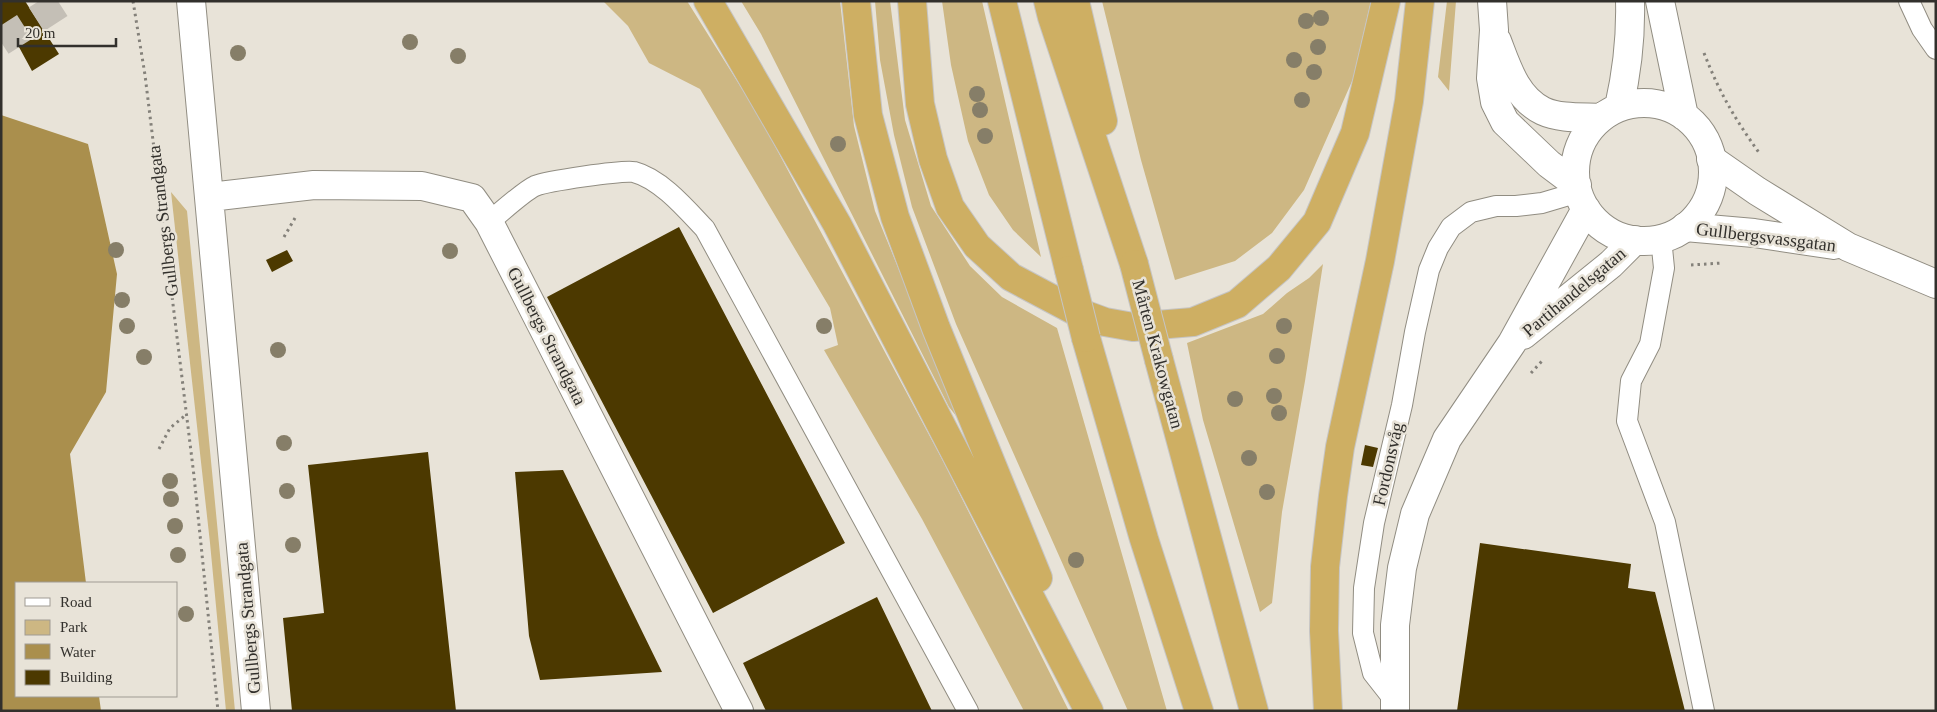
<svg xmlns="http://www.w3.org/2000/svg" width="1937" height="712" font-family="'Times New Roman',serif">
<rect width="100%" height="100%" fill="#e8e3d8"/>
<!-- green -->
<path fill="#cdb783" d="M 603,1 L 687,1 L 759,116 L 943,461 L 1069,711 L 1024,711 L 922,519 L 824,350 L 838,345 L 830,308 L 700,89 L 649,63 L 628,26 Z
M 741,1 L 840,1 L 854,126 L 875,211 L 961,422 L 949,407 L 761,34 Z
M 875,1 L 890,1 L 905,120 L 931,206 L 970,266 L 1002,297 L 1057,328 L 1167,711 L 1128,711 L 956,324 L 912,207 L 894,135 L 880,60 Z
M 942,1 L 982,1 L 1041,257 L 1013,230 L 989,195 L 968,141 L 951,65 Z
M 1102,1 L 1371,1 L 1353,79 L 1304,190 L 1272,233 L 1235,261 L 1175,280 L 1141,160 Z
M 1447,1 L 1456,1 L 1449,91 L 1438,77 Z
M 171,192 L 187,211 L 235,711 L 226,711 L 210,543 Z
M 1323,264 L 1305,381 L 1282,512 L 1272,603 L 1260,612 L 1203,420 L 1187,343 L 1263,314 L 1287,293 L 1309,278 Z"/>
<!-- water -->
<path fill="#aa8f4d" d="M 1,115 L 88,144 L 117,274 L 106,392 L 70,454 L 86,583 L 16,583 L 16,696 L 99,696 L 101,711 L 1,711 Z"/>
<!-- building -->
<path fill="#4c3900" d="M 1,1 L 25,1 L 59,54 L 32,71 L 13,36 L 1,43 Z
M 679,227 L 845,543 L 713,613 L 547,297 Z
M 287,250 L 293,261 L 272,272 L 266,260 Z
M 1365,445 L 1378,448 L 1373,467 L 1361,465 Z
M 428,452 L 456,711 L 292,711 L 283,618 L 324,613 L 308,465 Z
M 563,470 L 662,672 L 540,680 L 529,636 L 515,472 Z
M 1480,543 L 1631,564 L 1628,588 L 1655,592 L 1685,711 L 1457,711 Z
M 877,597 L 932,711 L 766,711 L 743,663 Z"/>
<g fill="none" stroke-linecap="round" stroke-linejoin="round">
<!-- highway-tunnel -->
<path stroke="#c4bfb6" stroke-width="28" stroke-dasharray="28 14" stroke-linecap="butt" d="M 1,42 L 65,1"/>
<!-- lane casing -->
<g stroke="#918d82" stroke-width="22">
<path id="lane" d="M 1909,1 L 1922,29 L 1936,49
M 489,222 C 500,213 524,191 535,186 C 547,181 622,170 634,172 C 661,179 687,210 705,229 L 968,711
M 1661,238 L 1664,268 L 1650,344 L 1631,381 L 1627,421 L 1665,522 L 1704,711
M 1395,701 L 1373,673 L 1363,633 L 1364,588 L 1374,523 L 1402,405 L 1415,332 L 1429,270 L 1438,248 L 1451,227 L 1471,212 L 1496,206 L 1516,206 L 1542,203 L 1579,192"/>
</g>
<!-- street casing -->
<g stroke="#918d82" stroke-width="30">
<path id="street" d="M 191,1 L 256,711
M 1492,1 L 1494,30 L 1491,78 L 1495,102 L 1505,122 L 1549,164 L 1577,185
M 1660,1 L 1684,116
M 1497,41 C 1507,67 1516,98 1543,111 C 1560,119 1584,117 1601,118
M1575 172a69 69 0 1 1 138 0a69 69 0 1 1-138 0Z
M 1619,107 C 1627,72 1631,38 1630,1
M 210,197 L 314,185 L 422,186 L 472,198 L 489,222 L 739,711
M 1523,335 L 1611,264 L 1635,240
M 1395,711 L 1395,625 L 1402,568 L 1415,514 L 1447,439 L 1512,343 L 1586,209"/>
</g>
<!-- secondary casing -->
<g stroke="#918d82" stroke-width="30">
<path id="secondary" d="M 1711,159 L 1757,191 L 1848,247 L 1936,284
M 1685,227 L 1754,233 L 1834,245"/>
</g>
<!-- highway casing -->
<g stroke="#c6c5c4" stroke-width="30">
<path id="highway" d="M 708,1 L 837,224 L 1089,711
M 856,1 L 868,115 L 895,217 L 936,328 L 1038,578
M 912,1 L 920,104 L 933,159 L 950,207 L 977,246 L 1011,277 L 1075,311 L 1105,322 L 1133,327 L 1193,322 L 1237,304 L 1279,268 L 1317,222 L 1355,133 L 1386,1
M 1002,1 L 1069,270
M 1048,1 L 1052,17 L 1134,264
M 1075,1 L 1103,121
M 1086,338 L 1144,539 L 1199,711
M 1159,360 L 1254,711
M 1328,711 L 1324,631 L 1325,567 L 1333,496 L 1340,447 L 1380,261 L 1409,101 L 1420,1"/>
</g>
<!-- path -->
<path stroke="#84817a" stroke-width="3" stroke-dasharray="2.5 4" stroke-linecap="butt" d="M 133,1 L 145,75 L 194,476 L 218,711
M 1704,53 C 1720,94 1735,119 1760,154
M 284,237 L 295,218
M 1691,265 L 1722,263
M 1531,373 L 1542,361
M 159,449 L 170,428 L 187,414"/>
<!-- lane -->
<use href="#lane" stroke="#fff" stroke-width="20"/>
<!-- street -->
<use href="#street" stroke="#fff" stroke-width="28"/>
<!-- secondary -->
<use href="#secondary" stroke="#fff" stroke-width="28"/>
<!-- highway -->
<use href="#highway" stroke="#ceaf63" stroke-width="28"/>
<!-- highway-bridge casing -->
<g stroke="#c6c5c4" stroke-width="30" stroke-linecap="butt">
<path id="highway-bridge" d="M 1134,264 L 1159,360
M 1069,270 L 1086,338"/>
</g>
<!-- highway-bridge -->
<use href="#highway-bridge" stroke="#ceaf63" stroke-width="28"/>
</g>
<!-- trees -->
<g fill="#867e68">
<circle cx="1321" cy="18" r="8"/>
<circle cx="1306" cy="21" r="8"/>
<circle cx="410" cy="42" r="8"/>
<circle cx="1318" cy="47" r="8"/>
<circle cx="238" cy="53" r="8"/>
<circle cx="458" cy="56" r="8"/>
<circle cx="1294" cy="60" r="8"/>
<circle cx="1314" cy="72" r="8"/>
<circle cx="977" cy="94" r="8"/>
<circle cx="1302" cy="100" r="8"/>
<circle cx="980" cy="110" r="8"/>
<circle cx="985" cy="136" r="8"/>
<circle cx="838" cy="144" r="8"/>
<circle cx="116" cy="250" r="8"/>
<circle cx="450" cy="251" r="8"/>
<circle cx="122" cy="300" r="8"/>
<circle cx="127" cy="326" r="8"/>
<circle cx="824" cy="326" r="8"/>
<circle cx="1284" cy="326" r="8"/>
<circle cx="278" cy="350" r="8"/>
<circle cx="1277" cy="356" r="8"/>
<circle cx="144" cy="357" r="8"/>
<circle cx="1274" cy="396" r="8"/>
<circle cx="1235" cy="399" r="8"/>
<circle cx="1279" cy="413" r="8"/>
<circle cx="284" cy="443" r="8"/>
<circle cx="1249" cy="458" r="8"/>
<circle cx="170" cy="481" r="8"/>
<circle cx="287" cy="491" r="8"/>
<circle cx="1267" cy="492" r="8"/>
<circle cx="171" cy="499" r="8"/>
<circle cx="175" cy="526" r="8"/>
<circle cx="293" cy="545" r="8"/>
<circle cx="178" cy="555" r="8"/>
<circle cx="1076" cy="560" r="8"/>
<circle cx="186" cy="614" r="8"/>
</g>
<g text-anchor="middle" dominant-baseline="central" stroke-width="5" stroke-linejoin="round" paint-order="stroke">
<!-- street labels -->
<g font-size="18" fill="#32302c" stroke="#e8e3d8">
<text transform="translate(163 221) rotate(-97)">Gullbergs Strandgata</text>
<text transform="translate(1766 237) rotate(7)">Gullbergsvassgatan</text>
<text transform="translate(1574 292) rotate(-40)">Partihandelsgatan</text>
<text transform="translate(547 336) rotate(63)">Gullbergs Strandgata</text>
<text transform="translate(1158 354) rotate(75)">Mårten Krakowgatan</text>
<text transform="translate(1388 464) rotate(-77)">Fordonsvåg</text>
<text transform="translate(248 618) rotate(-95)">Gullbergs Strandgata</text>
</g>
</g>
<!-- border -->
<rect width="1937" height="712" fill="none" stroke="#32302c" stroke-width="5"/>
<!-- legend -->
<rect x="15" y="582" width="162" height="115" fill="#e8e3d8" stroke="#9f9b93"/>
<rect x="25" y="598" width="25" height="8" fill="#ffffff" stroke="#9f9b93"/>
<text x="60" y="607" font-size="15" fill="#32302c">Road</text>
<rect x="25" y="620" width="25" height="15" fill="#cdb783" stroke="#9f9b93"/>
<text x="60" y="632" font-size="15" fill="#32302c">Park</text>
<rect x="25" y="644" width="25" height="15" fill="#aa8f4d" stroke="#9f9b93"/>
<text x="60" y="657" font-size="15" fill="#32302c">Water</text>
<rect x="25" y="670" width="25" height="15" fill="#4c3900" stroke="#9f9b93"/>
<text x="60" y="682" font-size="15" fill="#32302c">Building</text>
<!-- scale -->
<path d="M18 38v8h98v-8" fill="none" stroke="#32302c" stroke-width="2.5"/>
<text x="25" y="38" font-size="15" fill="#32302c" stroke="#e8e3d8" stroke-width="4" paint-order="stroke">20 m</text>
</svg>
